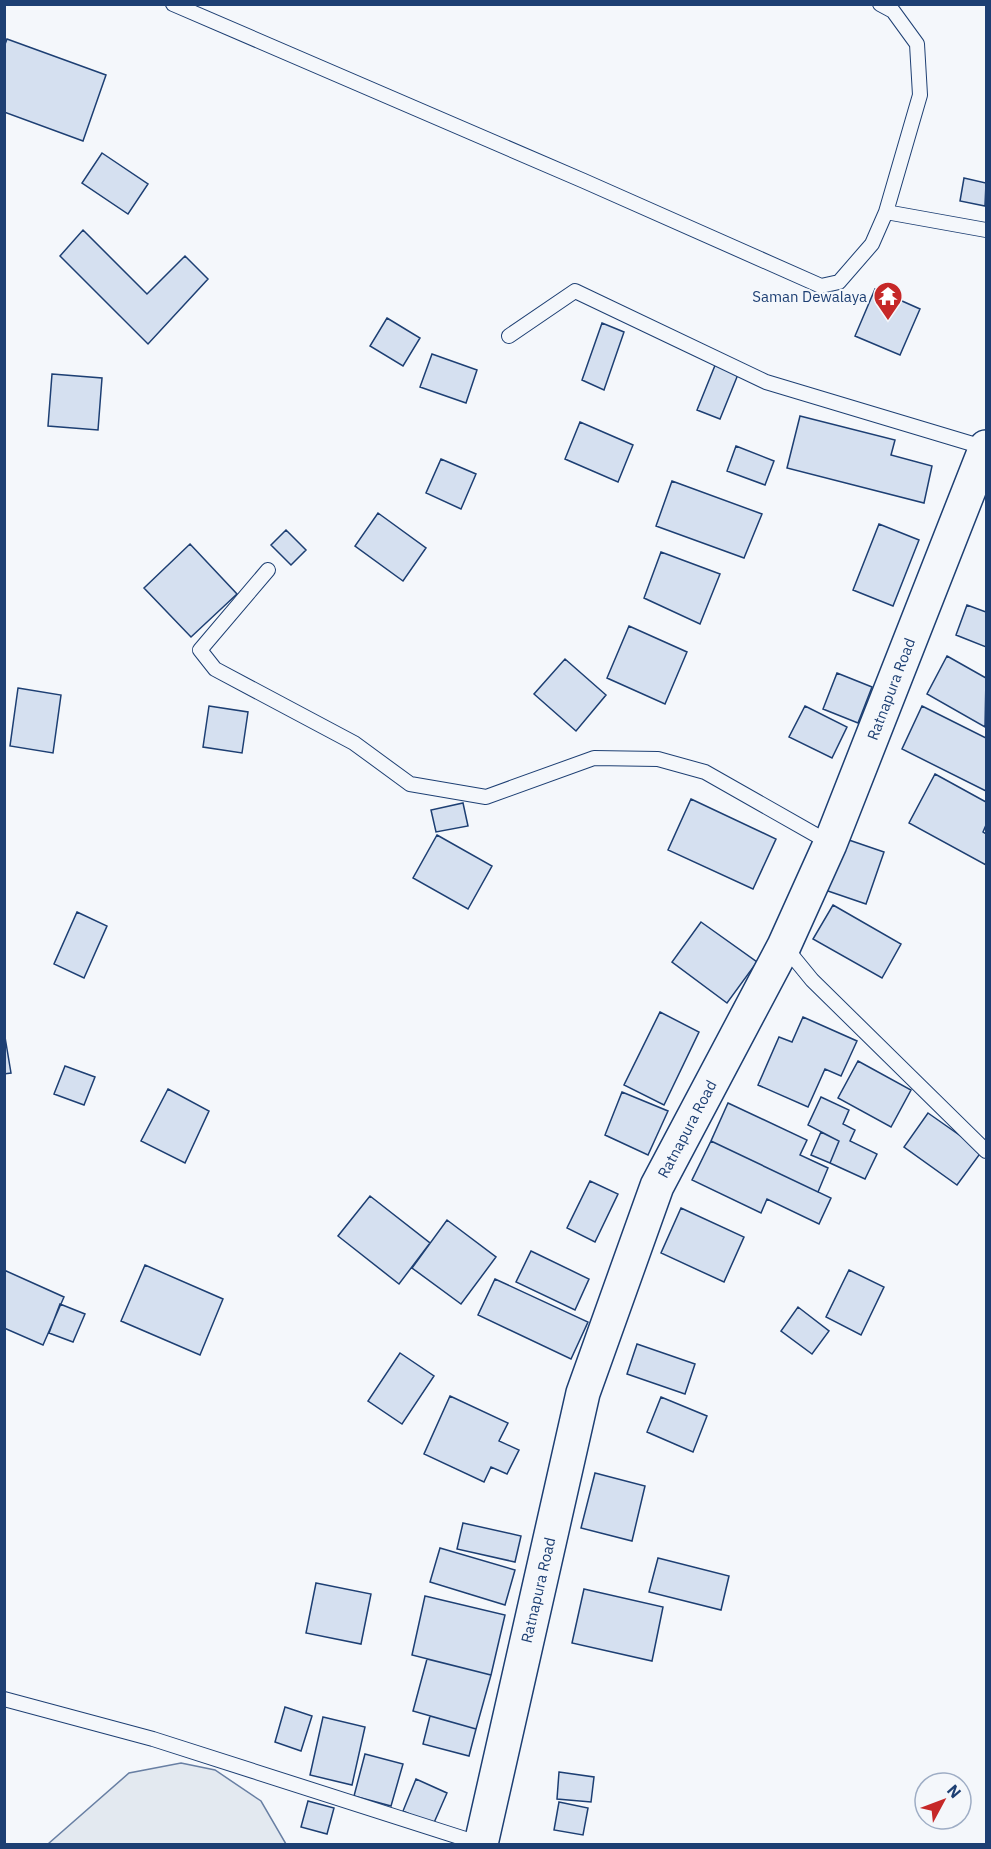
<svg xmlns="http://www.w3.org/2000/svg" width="991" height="1849" font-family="'IBM Plex Sans',sans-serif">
<rect width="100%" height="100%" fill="#f4f7fb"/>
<!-- green -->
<path fill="#e3e9f0" stroke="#687fa3" stroke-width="1.5" d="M 181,1763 L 215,1770 L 261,1801 L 286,1844 L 48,1844 L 129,1773 Z"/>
<!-- building -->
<path fill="#d5e0f0" stroke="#1d3f73" stroke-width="1.5" d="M 7,39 L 106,75 L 83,141 L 4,112 L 4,47 Z
M 102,153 L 148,184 L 128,214 L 82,183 Z
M 964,178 L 986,183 L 985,206 L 960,201 Z
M 83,230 L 147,294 L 185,256 L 208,279 L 148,344 L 60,256 Z
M 875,289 L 920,309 L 900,355 L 855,336 Z
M 387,318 L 420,338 L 403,366 L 370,346 Z
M 602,323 L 624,332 L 604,390 L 582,380 Z
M 432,354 L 477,370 L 466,403 L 420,387 Z
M 716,363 L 739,372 L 720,419 L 697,410 Z
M 52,374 L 102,378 L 98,430 L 48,426 Z
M 800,416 L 895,440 L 891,455 L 932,466 L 924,503 L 787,468 Z
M 580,422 L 633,445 L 618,482 L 565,459 Z
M 736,446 L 774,461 L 765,485 L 727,471 Z
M 441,459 L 476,474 L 461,509 L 426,493 Z
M 672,481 L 762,514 L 744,558 L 656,526 Z
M 378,513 L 426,548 L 403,581 L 355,546 Z
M 879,524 L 919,540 L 893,606 L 853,590 Z
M 286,530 L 306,550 L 291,565 L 271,545 Z
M 190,544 L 237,594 L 191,637 L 144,588 Z
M 661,552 L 720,574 L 700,624 L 644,598 Z
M 967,605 L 986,612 L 986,647 L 956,635 Z
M 629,626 L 687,652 L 665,704 L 607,678 Z
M 947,656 L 986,678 L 985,727 L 927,694 Z
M 565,659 L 606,695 L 576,731 L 534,694 Z
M 837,673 L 872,687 L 858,723 L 823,709 Z
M 18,688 L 61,695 L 53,753 L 10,746 Z
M 209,706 L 248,712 L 242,753 L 203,747 Z
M 805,706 L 847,727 L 832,758 L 789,737 Z
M 922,706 L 986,738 L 986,791 L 902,749 Z
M 935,774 L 986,802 L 986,825 L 983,832 L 986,834 L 986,865 L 909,823 Z
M 691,799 L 776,839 L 753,889 L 668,850 Z
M 463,803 L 468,826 L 436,832 L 431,810 Z
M 437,835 L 492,866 L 468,909 L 413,878 Z
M 843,838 L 884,852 L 866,904 L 825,890 Z
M 833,905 L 901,944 L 882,978 L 813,939 Z
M 77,912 L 107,926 L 84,978 L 54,964 Z
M 701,922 L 757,962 L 727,1003 L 672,962 Z
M 660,1012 L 699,1032 L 664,1105 L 624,1085 Z
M 803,1017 L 857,1041 L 841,1076 L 825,1069 L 808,1107 L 758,1085 L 779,1037 L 792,1042 Z
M 4,1031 L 11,1073 L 4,1074 Z
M 858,1061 L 911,1090 L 891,1127 L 838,1098 Z
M 65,1066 L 95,1077 L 84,1105 L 54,1094 Z
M 168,1089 L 209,1111 L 185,1163 L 141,1141 Z
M 622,1092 L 668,1111 L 648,1155 L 605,1135 Z
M 821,1097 L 849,1110 L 843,1124 L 855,1130 L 850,1141 L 877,1154 L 865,1179 L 830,1163 L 839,1141 L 808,1125 Z
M 728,1103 L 807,1140 L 800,1155 L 828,1168 L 818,1192 L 711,1141 Z
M 928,1113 L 982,1151 L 957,1185 L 904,1147 Z
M 821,1132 L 839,1141 L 830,1163 L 811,1155 Z
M 711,1141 L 831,1198 L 819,1224 L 767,1199 L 761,1213 L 692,1180 Z
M 590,1181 L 618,1194 L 595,1242 L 567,1228 Z
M 370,1196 L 430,1243 L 399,1284 L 338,1236 Z
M 681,1208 L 744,1237 L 724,1282 L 661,1253 Z
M 447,1220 L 496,1257 L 461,1304 L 412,1268 Z
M 531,1251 L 589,1279 L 575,1310 L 516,1282 Z
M 145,1265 L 223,1299 L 200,1355 L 121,1321 Z
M 4,1270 L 64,1297 L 43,1345 L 4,1328 Z
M 849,1270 L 884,1287 L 861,1335 L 826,1317 Z
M 495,1279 L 588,1322 L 571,1359 L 478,1315 Z
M 60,1304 L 85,1314 L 73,1342 L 49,1333 Z
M 798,1307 L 829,1331 L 812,1354 L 781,1331 Z
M 637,1344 L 695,1364 L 685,1394 L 627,1374 Z
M 400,1353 L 434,1376 L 402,1424 L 368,1401 Z
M 450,1396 L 508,1423 L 499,1441 L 519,1450 L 507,1474 L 491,1467 L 484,1482 L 424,1454 Z
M 661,1397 L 707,1416 L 693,1452 L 647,1432 Z
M 595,1473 L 645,1486 L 632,1541 L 581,1528 Z
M 463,1523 L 521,1536 L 515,1562 L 457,1549 Z
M 440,1548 L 515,1570 L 505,1605 L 430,1582 Z
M 658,1558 L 729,1576 L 721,1610 L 649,1592 Z
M 316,1583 L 371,1594 L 361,1644 L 306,1633 Z
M 584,1589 L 663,1607 L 652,1661 L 572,1643 Z
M 425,1596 L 505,1615 L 491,1675 L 412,1655 Z
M 427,1659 L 491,1675 L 476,1729 L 413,1711 Z
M 285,1707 L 312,1716 L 301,1751 L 275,1742 Z
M 430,1716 L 476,1729 L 469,1756 L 423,1744 Z
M 323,1717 L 365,1727 L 352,1785 L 310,1775 Z
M 365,1754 L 403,1764 L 391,1806 L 354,1796 Z
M 559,1772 L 594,1777 L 591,1802 L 557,1799 Z
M 416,1779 L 447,1793 L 433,1825 L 403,1811 Z
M 308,1801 L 334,1808 L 327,1834 L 301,1827 Z
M 559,1802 L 588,1808 L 583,1835 L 554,1830 Z"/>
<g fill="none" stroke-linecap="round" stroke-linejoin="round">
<!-- lane casing -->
<g stroke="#1d3f73" stroke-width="16">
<path id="lane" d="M 173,4 L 584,181 L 821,286 L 839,282 L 872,244 L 886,212 L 920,95 L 917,44 L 893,11 L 880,4
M 886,212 L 986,230
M 509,336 L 575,291 L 766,382 L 986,448
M 268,570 L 200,650 L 215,669 L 354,743 L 410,784 L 486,797 L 594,758 L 658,759 L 705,772 L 830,843
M 785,947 L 812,980 L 986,1151
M 4,1699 L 153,1739 L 481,1844"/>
</g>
<!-- highway casing -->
<g stroke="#1d3f73" stroke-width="36">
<path id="highway" d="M 481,1844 L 583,1393 L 657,1186 L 784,946 L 830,844 L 986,447"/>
</g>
<!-- lane -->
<use href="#lane" stroke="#f4f7fb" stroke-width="14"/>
<!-- highway -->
<use href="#highway" stroke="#f4f7fb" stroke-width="33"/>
</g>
<!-- icons -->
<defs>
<g id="temple-pin" transform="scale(1.5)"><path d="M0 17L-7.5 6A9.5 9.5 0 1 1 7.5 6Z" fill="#c62828" stroke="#f4f7fb"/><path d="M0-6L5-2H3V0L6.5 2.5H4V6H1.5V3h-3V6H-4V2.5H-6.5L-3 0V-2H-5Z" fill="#fff"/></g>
</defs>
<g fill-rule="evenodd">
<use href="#temple-pin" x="888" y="296"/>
</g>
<g text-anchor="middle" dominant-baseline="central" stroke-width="4.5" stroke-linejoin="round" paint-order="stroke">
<!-- poi labels -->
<g font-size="15" fill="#1d3f73" stroke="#f4f7fb" text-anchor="end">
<text x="867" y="296">Saman Dewalaya</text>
</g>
<!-- street labels -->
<g font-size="15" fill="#1d3f73" stroke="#f4f7fb">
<text transform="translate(891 689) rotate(-69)">Ratnapura Road</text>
<text transform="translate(687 1129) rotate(-62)">Ratnapura Road</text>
<text transform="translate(538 1590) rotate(-77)">Ratnapura Road</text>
</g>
</g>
<!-- border -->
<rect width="991" height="1849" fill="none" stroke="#1d3f73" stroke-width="12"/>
<!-- north arrow -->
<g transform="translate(943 1801) rotate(49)"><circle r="28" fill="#f4f7fb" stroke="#9eadc5" stroke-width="1.5"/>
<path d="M0-4.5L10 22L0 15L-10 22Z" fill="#c62828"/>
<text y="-9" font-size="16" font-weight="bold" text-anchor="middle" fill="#1d3f73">N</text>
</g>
</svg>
